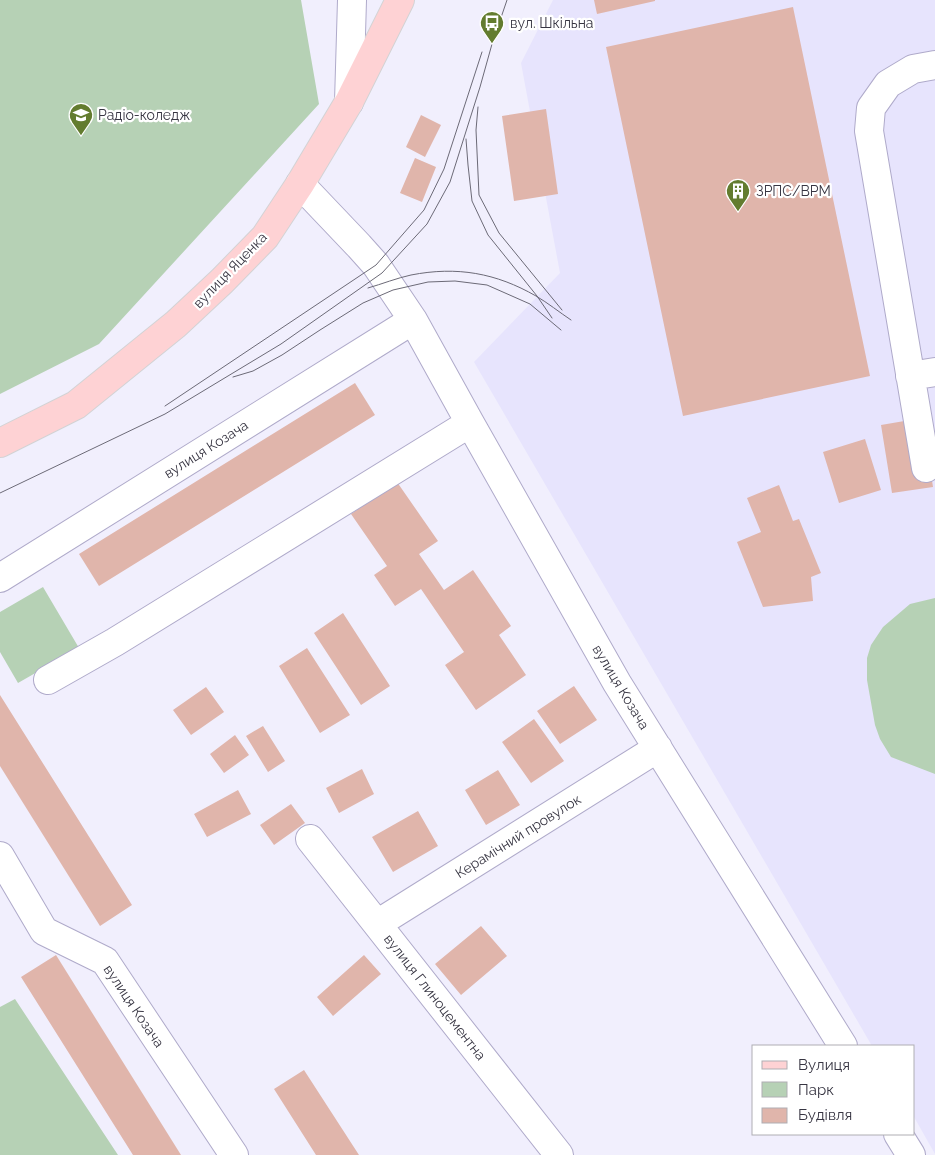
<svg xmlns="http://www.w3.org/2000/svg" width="935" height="1155" font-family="Raleway,sans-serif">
<rect width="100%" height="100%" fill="#f1effd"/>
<!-- built -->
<path fill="#e7e4fd" d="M 553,0 L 935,0 L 935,1154 L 914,1117 L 914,1046 L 872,1046 L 474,362 L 560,273 L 521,63 Z"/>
<!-- green -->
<path fill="#b6d1b5" d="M 0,0 L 301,0 L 319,104 L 99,344 L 0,394 Z
M 43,587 L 79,648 L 18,683 L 0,652 L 0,612 Z
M 935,598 L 935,774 L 891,757 L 880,739 L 875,725 L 867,680 L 867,658 L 871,645 L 883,627 L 910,604 Z
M 15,999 L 118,1155 L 0,1155 L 0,1007 Z"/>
<!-- building -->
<path fill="#e0b5ab" d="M 594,0 L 655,0 L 655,1 L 597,14 Z
M 793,7 L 870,376 L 683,416 L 606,47 Z
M 546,109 L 558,194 L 514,201 L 502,116 Z
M 421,115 L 441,125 L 425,157 L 406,147 Z
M 415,158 L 436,167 L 422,202 L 400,193 Z
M 355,383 L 375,415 L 99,586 L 79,554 Z
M 922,418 L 933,487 L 892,493 L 881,425 Z
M 865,439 L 881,490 L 839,503 L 823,452 Z
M 397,482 L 438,541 L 419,554 L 444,590 L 473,570 L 511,626 L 499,635 L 526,675 L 476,710 L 445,665 L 464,652 L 421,589 L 395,606 L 374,575 L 387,566 L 351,514 Z
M 779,485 L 793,521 L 799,519 L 821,573 L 811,577 L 813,601 L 763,607 L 737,542 L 761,532 L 747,498 Z
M 343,613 L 390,686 L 361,705 L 314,633 Z
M 307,648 L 350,715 L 320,733 L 279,666 Z
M 574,686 L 597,720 L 560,744 L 537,711 Z
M 206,687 L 224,712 L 191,735 L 173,710 Z
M 0,695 L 132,905 L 100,926 L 0,766 Z
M 534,719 L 564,761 L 531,783 L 502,742 Z
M 263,726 L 285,761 L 268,772 L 246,736 Z
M 235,735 L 249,755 L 224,773 L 210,754 Z
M 362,769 L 374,794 L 339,813 L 326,788 Z
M 498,770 L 520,805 L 486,825 L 465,790 Z
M 238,790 L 251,814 L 207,837 L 194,814 Z
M 291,804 L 305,823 L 274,845 L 260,825 Z
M 418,811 L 438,846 L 393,872 L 372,837 Z
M 481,926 L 507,956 L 461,995 L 435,964 Z
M 56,955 L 181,1155 L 133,1155 L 21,977 Z
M 364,955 L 381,974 L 333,1016 L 317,997 Z
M 304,1070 L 359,1155 L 316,1155 L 274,1089 Z"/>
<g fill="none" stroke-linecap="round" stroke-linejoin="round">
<!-- minor casing -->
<g stroke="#afaaca" stroke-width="30">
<path id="minor" d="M 349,102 L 352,0
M 300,184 L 359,246 L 376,265 L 413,320 L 470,423 L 617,683 L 843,1046
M 910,376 L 935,372
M 926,468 L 869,131 L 871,108 L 888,84 L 913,69 L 935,65
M 0,578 L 413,320
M 48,680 L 115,642 L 470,423
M 310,839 L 559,1155
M 0,856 L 44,931 L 105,961 L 234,1155
M 377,924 L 658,748
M 898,1134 L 911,1155"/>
</g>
<!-- major casing -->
<g stroke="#d3d3d5" stroke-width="30">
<path id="major" d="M 0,443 L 76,405 L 176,324 L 222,281 L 265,237 L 300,184 L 349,102 L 400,0"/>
</g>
<!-- minor -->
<use href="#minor" stroke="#fff" stroke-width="28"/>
<!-- major -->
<use href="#major" stroke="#fed2d4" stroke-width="28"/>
<!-- tram -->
<path stroke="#6c6a77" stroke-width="1" d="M 478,107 L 476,130 L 479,195 L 499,233 L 562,310
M 466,139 L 468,165 L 472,201 L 488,235 L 537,296 L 552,318
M 368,288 C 382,284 397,278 411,275 C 457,266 496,273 536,296 C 548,303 559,312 571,320
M 233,377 L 253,371 L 282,355 L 320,330 L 363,303 L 393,290 L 428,282 L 455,281 L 487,285 L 530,304 L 561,330
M 165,406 L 376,265 L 424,210 L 444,169 L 482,52
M 0,493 L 165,414 L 281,344 L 382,273 L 427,224 L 450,182 L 480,87 L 492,44 L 507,0"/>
</g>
<!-- icons -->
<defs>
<g id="bus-pin" transform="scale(1.25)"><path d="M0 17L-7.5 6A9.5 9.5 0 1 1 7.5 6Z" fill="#637c2f" stroke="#fff"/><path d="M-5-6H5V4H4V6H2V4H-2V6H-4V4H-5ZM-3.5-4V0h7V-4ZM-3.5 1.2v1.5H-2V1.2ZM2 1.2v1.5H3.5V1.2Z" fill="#fff"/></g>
<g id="university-pin" transform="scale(1.25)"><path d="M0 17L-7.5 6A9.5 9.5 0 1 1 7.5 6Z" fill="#637c2f" stroke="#fff"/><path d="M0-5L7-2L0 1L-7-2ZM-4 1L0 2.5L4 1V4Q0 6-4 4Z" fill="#fff"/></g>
<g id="building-pin" transform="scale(1.25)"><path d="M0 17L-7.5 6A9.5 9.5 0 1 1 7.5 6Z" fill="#637c2f" stroke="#fff"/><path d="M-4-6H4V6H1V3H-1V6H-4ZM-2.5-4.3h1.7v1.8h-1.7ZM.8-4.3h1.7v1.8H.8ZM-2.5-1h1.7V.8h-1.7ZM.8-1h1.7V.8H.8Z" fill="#fff"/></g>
</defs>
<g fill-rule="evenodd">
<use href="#bus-pin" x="492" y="23"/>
<use href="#university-pin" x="81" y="115"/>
<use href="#building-pin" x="738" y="191"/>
</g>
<g text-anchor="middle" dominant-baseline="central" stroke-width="4.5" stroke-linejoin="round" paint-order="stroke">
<!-- poi labels -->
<g font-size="14" fill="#373542" stroke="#fff" text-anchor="start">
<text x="510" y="23">вул. Шкільна</text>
<text x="98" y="115">Радіо-коледж</text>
<text x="756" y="191">ЗРПС/ВРМ</text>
</g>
<!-- street labels -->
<g font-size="14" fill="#373542" stroke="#fff">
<text transform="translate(230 270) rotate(-46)">вулиця Яценка</text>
<text transform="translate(206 449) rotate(-32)">вулиця Козача</text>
<text transform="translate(621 687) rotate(59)">вулиця Козача</text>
<text transform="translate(518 836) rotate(-32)">Керамічний провулок</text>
<text transform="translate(435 997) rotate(52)">вулиця Глиноцементна</text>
<text transform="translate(134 1006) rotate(56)">вулиця Козача</text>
</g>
</g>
<!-- legend -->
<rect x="752" y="1045" width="162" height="90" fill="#ffffff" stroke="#afaeb3"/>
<rect x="762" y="1061" width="25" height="8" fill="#fed2d4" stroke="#afaeb3"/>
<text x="798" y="1070" font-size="15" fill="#373542">Вулиця</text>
<rect x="762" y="1082" width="25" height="15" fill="#b6d1b5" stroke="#afaeb3"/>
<text x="798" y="1095" font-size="15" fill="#373542">Парк</text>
<rect x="762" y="1108" width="25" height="15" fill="#e0b5ab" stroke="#afaeb3"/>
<text x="798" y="1120" font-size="15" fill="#373542">Будівля</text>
</svg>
